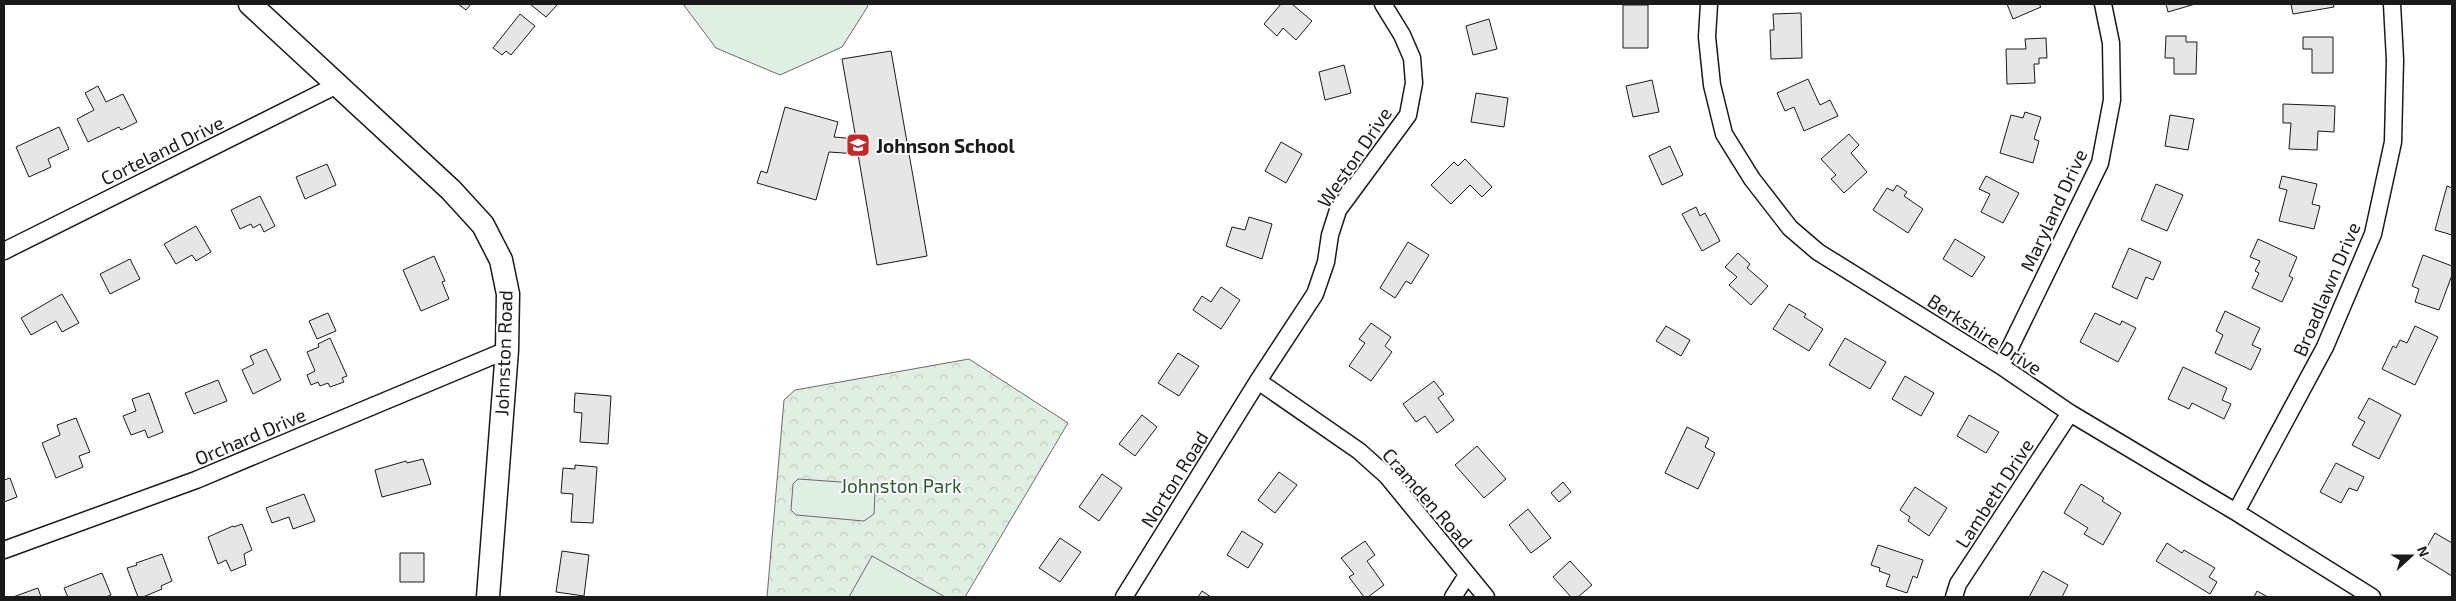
<svg xmlns="http://www.w3.org/2000/svg" width="2456" height="601" font-family="'Exo 2',sans-serif">
<defs>
<pattern id="park-crowns" width="20" height="18" patternUnits="userSpaceOnUse" patternTransform="scale(1.25)"><rect width="20" height="18" fill="#e0efe3"/><path d="M2 6a3 3 0 1 1 6 0M12 15a3 3 0 1 1 6 0" fill="none" stroke="#c0ccc2"/></pattern>
</defs>
<rect width="100%" height="100%" fill="#fff"/>
<!-- park -->
<path fill="url(#park-crowns)" stroke="#6a6a6a" d="M 969,359 L 1068,423 L 965,597 L 767,597 L 784,400 L 795,390 Z"/>
<!-- pitch -->
<path fill="#e0efe3" stroke="#6a6a6a" d="M 683,4 L 866,4 L 868,6 L 842,47 L 780,75 L 716,48 Z
M 798,479 L 870,484 L 875,492 L 874,514 L 864,521 L 796,515 L 791,510 L 793,484 Z
M 872,556 L 945,597 L 849,597 Z"/>
<!-- building -->
<path fill="#e6e6e6" stroke="#1a1a1a" d="M 458,4 L 471,4 L 466,10 Z
M 530,4 L 558,4 L 546,17 Z
M 1281,4 L 1292,4 L 1312,21 L 1296,40 L 1283,28 L 1277,36 L 1264,24 Z
M 2007,4 L 2039,4 L 2041,7 L 2013,19 Z
M 2166,4 L 2195,4 L 2168,12 Z
M 2291,4 L 2333,4 L 2334,7 L 2293,14 Z
M 1623,5 L 1648,5 L 1648,48 L 1623,48 Z
M 1801,13 L 1802,58 L 1771,59 L 1770,30 L 1774,30 L 1773,14 Z
M 520,14 L 535,26 L 511,55 L 506,51 L 502,55 L 493,48 Z
M 1489,19 L 1497,49 L 1473,55 L 1466,26 Z
M 2166,36 L 2186,36 L 2186,42 L 2197,42 L 2196,74 L 2174,74 L 2174,58 L 2165,58 Z
M 2303,37 L 2333,37 L 2333,73 L 2312,73 L 2312,49 L 2303,49 Z
M 2046,38 L 2047,58 L 2039,58 L 2039,64 L 2034,64 L 2035,83 L 2007,84 L 2006,49 L 2026,49 L 2025,39 Z
M 891,51 L 927,256 L 877,265 L 858,154 L 829,152 L 816,200 L 757,183 L 761,171 L 767,173 L 785,107 L 838,122 L 834,137 L 856,139 L 842,59 Z
M 1344,65 L 1351,93 L 1325,100 L 1319,72 Z
M 1808,79 L 1820,105 L 1830,100 L 1838,116 L 1804,131 L 1794,107 L 1785,111 L 1777,93 Z
M 1652,80 L 1659,112 L 1633,117 L 1626,86 Z
M 98,86 L 106,102 L 123,94 L 137,122 L 121,130 L 119,127 L 88,142 L 77,119 L 94,110 L 85,93 Z
M 1476,93 L 1508,98 L 1504,127 L 1471,122 Z
M 2283,104 L 2335,106 L 2334,132 L 2318,131 L 2317,150 L 2289,149 L 2291,123 L 2283,123 Z
M 2025,112 L 2041,117 L 2034,139 L 2039,141 L 2033,163 L 2000,153 L 2011,115 L 2023,118 Z
M 2170,115 L 2194,119 L 2188,150 L 2165,146 Z
M 59,127 L 69,149 L 48,159 L 51,167 L 29,177 L 16,147 Z
M 1849,134 L 1859,145 L 1851,153 L 1867,172 L 1844,193 L 1831,179 L 1836,175 L 1821,159 Z
M 1281,142 L 1302,154 L 1286,183 L 1265,171 Z
M 1670,146 L 1683,175 L 1662,185 L 1649,156 Z
M 1465,159 L 1492,187 L 1482,197 L 1470,185 L 1451,204 L 1431,185 L 1454,162 L 1458,166 Z
M 327,164 L 336,185 L 305,199 L 296,177 Z
M 1986,176 L 2019,193 L 2003,223 L 1981,212 L 1990,194 L 1979,189 Z
M 2282,176 L 2317,184 L 2312,204 L 2320,206 L 2314,229 L 2279,221 L 2287,190 L 2279,188 Z
M 2156,184 L 2183,195 L 2167,231 L 2141,220 Z
M 1897,185 L 1907,192 L 1904,196 L 1923,209 L 1908,233 L 1873,210 L 1887,188 L 1893,191 Z
M 2447,186 L 2452,188 L 2452,235 L 2435,230 Z
M 260,196 L 275,226 L 264,232 L 260,224 L 253,228 L 251,224 L 240,229 L 231,210 Z
M 1696,207 L 1700,216 L 1705,213 L 1720,241 L 1702,251 L 1682,214 Z
M 1249,217 L 1272,224 L 1262,259 L 1226,246 L 1232,227 L 1245,230 Z
M 196,226 L 211,252 L 196,261 L 192,255 L 176,264 L 164,244 Z
M 1955,239 L 1985,257 L 1972,277 L 1943,259 Z
M 2258,239 L 2297,257 L 2289,276 L 2293,278 L 2282,302 L 2252,288 L 2259,273 L 2255,271 L 2260,261 L 2250,257 Z
M 1408,242 L 1429,255 L 1411,284 L 1406,281 L 1395,298 L 1380,288 Z
M 2129,248 L 2161,262 L 2153,280 L 2146,277 L 2137,299 L 2112,287 Z
M 1738,253 L 1750,264 L 1747,268 L 1768,286 L 1751,305 L 1729,285 L 1737,277 L 1725,267 Z
M 2423,255 L 2452,266 L 2452,275 L 2439,310 L 2415,302 L 2419,289 L 2412,286 Z
M 434,256 L 445,281 L 442,282 L 449,299 L 421,311 L 403,270 Z
M 130,259 L 140,279 L 110,294 L 100,274 Z
M 1221,287 L 1240,300 L 1221,329 L 1193,310 L 1202,296 L 1211,302 Z
M 62,294 L 79,323 L 62,332 L 56,321 L 31,335 L 21,318 Z
M 1789,304 L 1806,314 L 1804,317 L 1823,329 L 1809,351 L 1773,329 Z
M 2225,311 L 2260,328 L 2252,345 L 2261,349 L 2251,370 L 2215,353 L 2223,335 L 2216,331 Z
M 328,313 L 336,331 L 317,339 L 309,321 Z
M 2095,313 L 2120,325 L 2122,321 L 2136,328 L 2118,362 L 2080,342 Z
M 1371,323 L 1391,337 L 1385,346 L 1392,352 L 1371,381 L 1349,366 L 1365,343 L 1359,339 Z
M 1666,326 L 1690,340 L 1681,356 L 1656,341 Z
M 2415,326 L 2438,337 L 2415,385 L 2382,369 L 2393,346 L 2396,348 L 2400,340 L 2407,343 Z
M 330,338 L 347,376 L 342,378 L 344,382 L 330,387 L 328,383 L 320,386 L 318,382 L 311,385 L 307,375 L 315,371 L 307,352 L 319,347 L 318,344 Z
M 1845,338 L 1886,362 L 1870,389 L 1829,365 Z
M 266,349 L 281,380 L 253,394 L 242,370 L 254,364 L 250,356 Z
M 1178,353 L 1199,366 L 1179,396 L 1158,383 Z
M 2183,367 L 2227,388 L 2222,400 L 2231,404 L 2224,419 L 2192,403 L 2189,409 L 2168,399 Z
M 1905,376 L 1934,393 L 1921,416 L 1892,399 Z
M 218,380 L 227,401 L 194,414 L 185,393 Z
M 1434,381 L 1444,394 L 1438,398 L 1454,420 L 1437,433 L 1425,416 L 1416,422 L 1403,404 Z
M 149,393 L 163,432 L 148,438 L 145,430 L 131,435 L 123,416 L 136,411 L 132,399 Z
M 575,393 L 611,396 L 608,444 L 580,442 L 582,413 L 574,412 Z
M 2369,398 L 2401,415 L 2379,459 L 2352,445 L 2365,422 L 2358,418 Z
M 1142,415 L 1157,427 L 1135,456 L 1119,444 Z
M 1969,415 L 1999,432 L 1986,453 L 1957,436 Z
M 76,418 L 90,452 L 79,456 L 83,467 L 56,478 L 42,443 L 60,435 L 57,425 Z
M 1687,427 L 1709,438 L 1705,447 L 1715,453 L 1698,489 L 1665,473 Z
M 1477,446 L 1506,479 L 1484,498 L 1455,465 Z
M 423,459 L 431,484 L 382,497 L 375,470 L 406,461 L 407,463 Z
M 2336,463 L 2364,477 L 2357,491 L 2349,488 L 2341,503 L 2320,492 Z
M 575,465 L 597,467 L 593,523 L 571,522 L 573,494 L 561,493 L 563,468 L 575,469 Z
M 1279,472 L 1297,485 L 1275,513 L 1258,500 Z
M 1102,474 L 1122,488 L 1099,521 L 1079,507 Z
M 10,478 L 17,497 L 4,502 L 4,480 Z
M 1563,482 L 1571,492 L 1559,502 L 1551,493 Z
M 2081,484 L 2104,498 L 2102,501 L 2121,513 L 2103,545 L 2084,534 L 2088,528 L 2064,513 Z
M 1915,487 L 1947,508 L 1929,536 L 1908,521 L 1910,517 L 1900,510 Z
M 304,494 L 315,521 L 293,529 L 289,517 L 272,523 L 266,508 Z
M 1528,509 L 1551,538 L 1531,553 L 1509,525 Z
M 242,524 L 252,550 L 244,554 L 246,565 L 231,571 L 226,560 L 218,564 L 208,537 L 233,526 L 234,527 Z
M 1242,531 L 1263,544 L 1248,568 L 1227,555 Z
M 2435,533 L 2452,543 L 2452,576 L 2421,557 Z
M 1060,538 L 1081,552 L 1060,582 L 1039,568 Z
M 1365,541 L 1375,555 L 1367,561 L 1384,585 L 1368,597 L 1364,597 L 1349,577 L 1354,574 L 1341,558 Z
M 2167,543 L 2182,553 L 2184,550 L 2215,568 L 2209,577 L 2217,582 L 2210,594 L 2156,561 Z
M 1878,545 L 1923,560 L 1917,578 L 1913,576 L 1907,593 L 1886,586 L 1890,575 L 1879,571 L 1880,568 L 1871,565 Z
M 562,551 L 589,555 L 584,596 L 556,592 Z
M 400,553 L 424,553 L 424,582 L 400,582 Z
M 162,554 L 172,581 L 161,586 L 162,589 L 143,597 L 138,597 L 127,568 L 137,565 L 136,563 Z
M 1570,561 L 1592,585 L 1578,597 L 1571,597 L 1553,577 Z
M 2043,571 L 2068,585 L 2062,597 L 2029,597 Z
M 102,573 L 111,595 L 106,597 L 68,597 L 64,588 Z
M 38,588 L 41,597 L 13,597 Z
M 1202,591 L 1211,597 L 1198,597 Z
M 2257,591 L 2268,597 L 2254,597 Z"/>
<g fill="none" stroke-linecap="round" stroke-linejoin="round">
<!-- street casing -->
<g stroke="#1a1a1a" stroke-width="19">
<path id="street" d="M 1709,4 L 1707,37 L 1712,85 L 1724,134 L 1752,179 L 1790,228 L 1818,252 L 2001,366 L 2070,413 L 2236,512 L 2372,597
M 4,251 L 337,85
M 2001,366 L 2100,163 L 2112,100 L 2111,43 L 2103,4
M 1258,381 L 1359,451 L 1387,476 L 1486,597
M 2236,512 L 2325,347 L 2373,234 L 2393,142 L 2395,60 L 2392,4
M 4,550 L 196,480 L 507,350
M 1124,597 L 1258,381 L 1315,294 L 1326,262 L 1330,235 L 1338,210 L 1408,115 L 1414,83 L 1412,58 L 1402,35 L 1383,4
M 1453,597 L 1467,575
M 1954,597 L 1958,584 L 2070,413"/>
</g>
<!-- secondary casing -->
<g stroke="#1a1a1a" stroke-width="25">
<path id="secondary" d="M 250,4 L 451,190 L 483,225 L 501,260 L 508,294 L 507,350 L 488,597"/>
</g>
<!-- street -->
<use href="#street" stroke="#fff" stroke-width="16"/>
<!-- secondary -->
<use href="#secondary" stroke="#fff" stroke-width="22"/>
</g>
<!-- icons -->
<defs>
<g id="school-square" transform="scale(1.25)"><rect x="-9" y="-9" width="18" height="18" rx="4" fill="#c62828" stroke="#fff"/><path d="M0-5L7-2L0 1L-7-2ZM-4 1L0 2.5L4 1V4Q0 6-4 4Z" fill="#fff"/></g>
</defs>
<g fill-rule="evenodd">
<use href="#school-square" x="858" y="145"/>
</g>
<g text-anchor="middle" dominant-baseline="central" stroke-width="4" stroke-linejoin="round" paint-order="stroke">
<!-- poi labels -->
<g font-size="19" font-weight="bold" fill="#1a1a1a" stroke="#fff" text-anchor="start">
<text x="876" y="145">Johnson School</text>
</g>
<!-- street labels -->
<g font-size="19" fill="#1a1a1a" stroke="#fff">
<text transform="translate(162 150) rotate(-26)">Corteland Drive</text>
<text transform="translate(1354 157) rotate(-56)">Weston Drive</text>
<text transform="translate(2053 210) rotate(-65)">Maryland Drive</text>
<text transform="translate(2326 289) rotate(-67)">Broadlawn Drive</text>
<text transform="translate(1985 334) rotate(33)">Berkshire Drive</text>
<text transform="translate(503 353) rotate(-88)">Johnston Road</text>
<text transform="translate(250 436) rotate(-23)">Orchard Drive</text>
<text transform="translate(1174 479) rotate(-58)">Norton Road</text>
<text transform="translate(1994 493) rotate(-57)">Lambeth Drive</text>
<text transform="translate(1428 498) rotate(49)">Cramden Road</text>
</g>
<!-- park labels -->
<g font-size="19" fill="#2b5a34" stroke="#fff">
<text x="901" y="485">Johnston Park</text>
</g>
</g>
<!-- border -->
<rect width="2456" height="601" fill="none" stroke="#1a1a1a" stroke-width="10"/>
<!-- north arrow -->
<g transform="translate(2411 556) rotate(69)" stroke="#ffffff" stroke-width="4" paint-order="stroke">
<path d="M0-4L9 19L0 12L-9 19Z" fill="#1a1a1a"/>
<text y="-8" font-size="14" font-weight="bold" text-anchor="middle" fill="#1a1a1a">N</text>
</g>
</svg>
